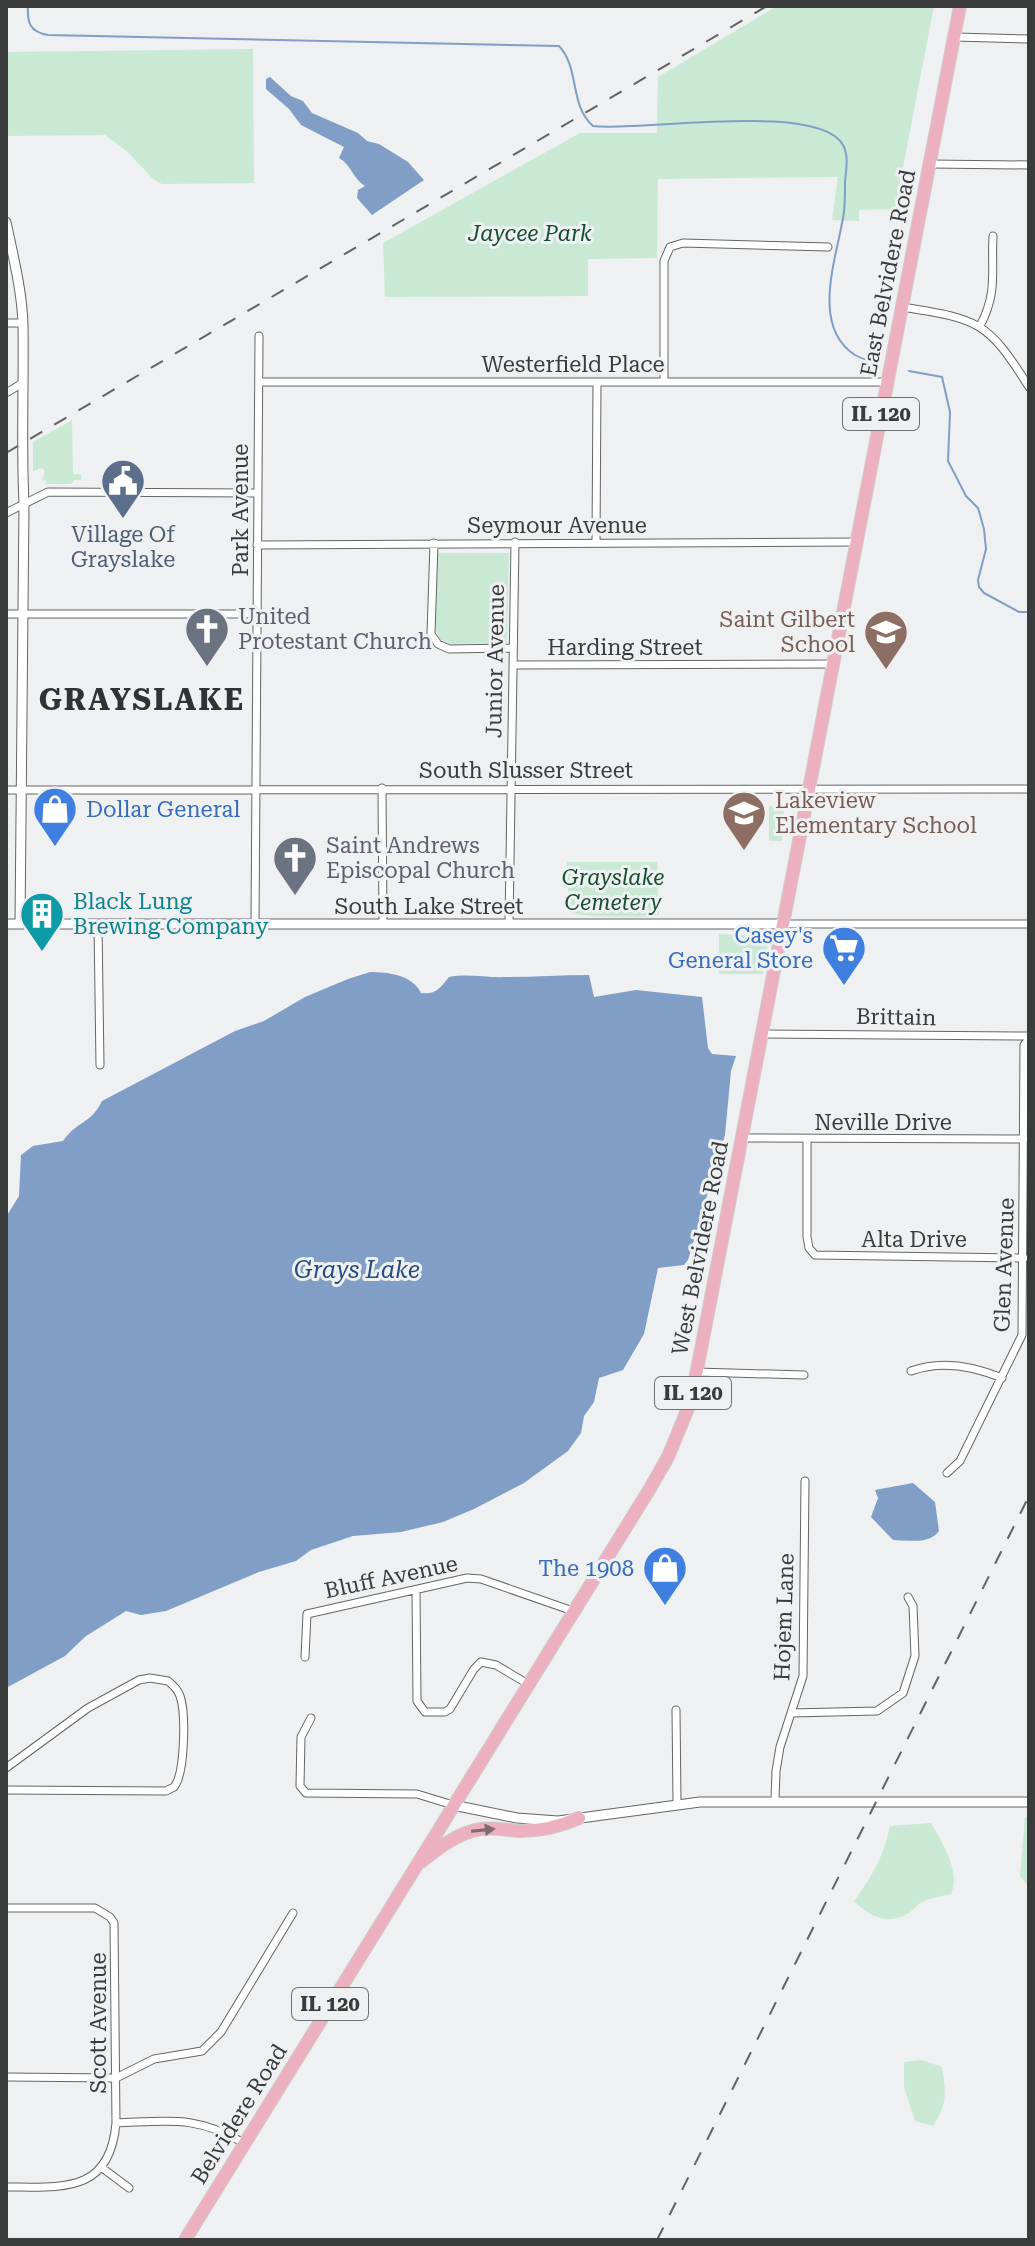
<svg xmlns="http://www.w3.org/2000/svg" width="1035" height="2246" font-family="'Roboto Serif',serif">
<rect width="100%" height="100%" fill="#eef0f2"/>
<!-- green -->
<path fill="#c9e9d4" d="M 777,6 L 934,6 L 895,209 L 859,210 L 859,221 L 832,220 L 838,177 L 658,179 L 657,258 L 588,259 L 588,296 L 385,297 L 383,243 L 580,133 L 657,133 L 658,77 Z
M 253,49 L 254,183 L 162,184 L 153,179 L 128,152 L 105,135 L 6,136 L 6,52 Z
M 72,420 L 73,474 L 81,474 L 81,480 L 74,480 L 71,484 L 46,484 L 46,480 L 42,481 L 45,471 L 42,468 L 33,471 L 33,442 Z
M 436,553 L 509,553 L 507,643 L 449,644 L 440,639 L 436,629 Z
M 769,806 L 784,807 L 782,841 L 769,841 Z
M 567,862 L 657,862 L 659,914 L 654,917 L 591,916 L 569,913 Z
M 719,934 L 766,937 L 768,945 L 763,974 L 719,974 Z
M 1025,1817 L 1029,1817 L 1029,1888 L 1020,1876 Z
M 931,1823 C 942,1843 961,1871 951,1894 C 942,1896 929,1898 920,1903 C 915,1907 912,1912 905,1915 C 887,1925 867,1915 854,1901 C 873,1875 883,1858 890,1826 Z
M 922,2060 L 942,2067 C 946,2094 948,2102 933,2126 L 915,2121 L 904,2087 L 904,2062 Z"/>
<!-- water -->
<path fill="#819ec6" d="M 270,77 L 291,96 L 303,101 L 312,113 L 358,133 L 367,141 L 379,144 L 408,162 L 424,180 L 372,215 L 357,198 L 358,190 L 365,186 C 353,179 351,164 339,158 L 344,147 L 301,125 L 289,109 L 266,89 L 266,79 Z
M 370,972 C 388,972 413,975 421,993 C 436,995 440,988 449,977 C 467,973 487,978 506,977 C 534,977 561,975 589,975 L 594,997 L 636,990 L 702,997 L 708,1048 L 712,1054 L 736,1056 L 731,1071 L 725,1135 L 688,1260 L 684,1265 L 658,1268 L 644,1334 L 623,1370 L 599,1378 L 594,1402 L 584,1416 L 581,1433 L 568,1451 L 524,1483 L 474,1509 L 443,1522 L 401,1532 L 353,1536 L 311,1550 L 296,1561 L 259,1572 L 166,1611 L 141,1615 L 126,1611 L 86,1636 L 65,1656 L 6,1688 L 6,1217 L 19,1196 L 21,1155 L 33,1146 L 63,1141 C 77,1121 91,1124 102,1101 L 235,1031 L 264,1021 L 305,997 L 348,979 Z
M 913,1483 L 935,1502 L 939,1531 C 929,1545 908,1540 893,1540 L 871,1517 L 878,1498 L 875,1490 Z"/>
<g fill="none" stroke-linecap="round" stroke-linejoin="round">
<!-- stream -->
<path stroke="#819ec6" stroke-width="2" d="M 28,6 C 27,23 30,32 48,35 L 559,46 C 580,68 569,105 593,126 C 640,132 818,101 843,145 C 849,155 846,171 845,182 C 845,192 845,202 844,212 C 838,255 809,325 855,355 C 862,359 871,361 878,364
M 909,371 L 942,377 L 950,412 L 948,461 L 966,496 L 978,508 L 984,529 L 986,549 L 978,580 L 979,587 L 984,593 L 1019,612 L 1029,612"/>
<!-- minor casing -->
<g stroke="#636567" stroke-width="9">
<path id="minor" d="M 955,37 L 1029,39
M 930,164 L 1029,165
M 902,307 C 978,319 987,320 1029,387
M 6,323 L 23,323
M 980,326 C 998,292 991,272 993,236
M 259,382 L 887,382
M 664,382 L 664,261 L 670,247 L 683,243 L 828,247
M 6,393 L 21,384
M 6,513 L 48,492 L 258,493
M 434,543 L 431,634 L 438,644 L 449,649 L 513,648
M 596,543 L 597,382
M 257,545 L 856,542
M 6,614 L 257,614
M 513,665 L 833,664
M 382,788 L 383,924
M 6,790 L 1029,789
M 98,924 L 100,1065
M 255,924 L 259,336
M 509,924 L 515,542
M 783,924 L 1029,924
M 762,1034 L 1029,1036
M 742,1138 L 1024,1139
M 807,1140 L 807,1237 L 809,1248 L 815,1255 L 1024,1258
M 911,1371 C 941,1360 973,1366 1002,1378
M 697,1372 L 804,1375
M 947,1473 L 960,1461 L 1022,1335 L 1024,1045 L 1029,1039
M 416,1590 L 417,1701 L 425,1712 L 445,1712 L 450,1709 L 474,1669 L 481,1662 L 496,1665 L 528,1684
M 305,1657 L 307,1614 L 467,1578 L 481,1579 L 573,1611
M 676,1710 L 677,1803
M 791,1713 L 877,1711 L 903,1693 L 915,1656 L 913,1606 L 908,1597
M 311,1718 L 301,1737 L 300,1786 L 306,1793 L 417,1794 L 453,1805
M 6,1768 L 88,1708 L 139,1680 L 150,1678 L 168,1681 C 173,1685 178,1690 180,1696 C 186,1713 185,1774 174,1787 L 166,1791 L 6,1790
M 775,1800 L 776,1771 L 780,1747 L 803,1676 L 805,1481
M 6,1908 L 95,1908 L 110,1917 L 114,1923 L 116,2123 C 110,2194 62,2187 6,2187
M 6,2077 L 116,2078 L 154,2059 L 202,2051 L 221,2032 L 293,1913
M 116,2123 C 170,2121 195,2115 244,2143
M 101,2167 L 129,2188"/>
</g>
<!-- tertiary casing -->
<g stroke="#636567" stroke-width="11">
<path id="tertiary" d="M 6,222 C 13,256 22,290 23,325 C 24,384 21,443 24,503 L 20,924
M 6,924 L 783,924
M 453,1805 L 517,1818 L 558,1821 L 700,1802 L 1029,1802"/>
</g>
<!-- primary casing -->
<g stroke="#ccc" stroke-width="14">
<path id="primary" d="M 421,1862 C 440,1847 457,1833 481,1829 C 494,1827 506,1830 519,1831 C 541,1831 559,1827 579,1818
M 185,2240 L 649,1490 L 668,1457 L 691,1401 L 960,6"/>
</g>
<!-- minor -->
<use href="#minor" stroke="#fff" stroke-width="7"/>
<!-- tertiary -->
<use href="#tertiary" stroke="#fff" stroke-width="9"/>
<!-- primary -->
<use href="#primary" stroke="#edb0c1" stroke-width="12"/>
<!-- rail -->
<path stroke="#616262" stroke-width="2" stroke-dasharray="14 14" stroke-linecap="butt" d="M 6,453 L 767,6
M 657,2240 L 1029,1496"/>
</g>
<!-- one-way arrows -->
<defs><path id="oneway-solid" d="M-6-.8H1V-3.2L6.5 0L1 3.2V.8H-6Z" transform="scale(2)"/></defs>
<use fill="#826a71" href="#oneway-solid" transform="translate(483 1830) rotate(-6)"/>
<!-- icons -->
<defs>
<g id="civic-pin" transform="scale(2.3)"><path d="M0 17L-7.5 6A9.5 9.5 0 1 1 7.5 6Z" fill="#5c6f8a" stroke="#eef0f2"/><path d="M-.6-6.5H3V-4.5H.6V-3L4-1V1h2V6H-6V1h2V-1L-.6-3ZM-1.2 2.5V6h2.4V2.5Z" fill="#fff"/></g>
<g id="church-pin" transform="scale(2.3)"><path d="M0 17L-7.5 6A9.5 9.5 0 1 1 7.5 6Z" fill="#6b7280" stroke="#eef0f2"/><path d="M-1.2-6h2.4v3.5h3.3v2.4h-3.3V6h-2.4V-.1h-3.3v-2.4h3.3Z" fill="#fff"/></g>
<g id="school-pin" transform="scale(2.3)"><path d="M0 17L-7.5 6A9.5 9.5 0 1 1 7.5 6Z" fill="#8d6e63" stroke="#eef0f2"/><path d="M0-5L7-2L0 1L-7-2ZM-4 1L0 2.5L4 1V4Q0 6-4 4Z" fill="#fff"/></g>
<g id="shop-pin" transform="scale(2.3)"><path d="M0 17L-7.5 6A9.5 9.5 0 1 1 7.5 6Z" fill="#3f7fe0" stroke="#eef0f2"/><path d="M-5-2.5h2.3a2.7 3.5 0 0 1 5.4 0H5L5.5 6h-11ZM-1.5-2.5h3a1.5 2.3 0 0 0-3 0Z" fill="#fff"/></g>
<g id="building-pin" transform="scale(2.3)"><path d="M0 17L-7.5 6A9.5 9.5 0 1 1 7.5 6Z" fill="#0f9aa8" stroke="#eef0f2"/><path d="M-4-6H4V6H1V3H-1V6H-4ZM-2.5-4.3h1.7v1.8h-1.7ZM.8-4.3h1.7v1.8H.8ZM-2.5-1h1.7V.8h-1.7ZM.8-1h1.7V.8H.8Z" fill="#fff"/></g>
<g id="supermarket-pin" transform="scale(2.3)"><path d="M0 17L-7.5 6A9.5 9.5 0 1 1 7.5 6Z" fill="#3f7fe0" stroke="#eef0f2"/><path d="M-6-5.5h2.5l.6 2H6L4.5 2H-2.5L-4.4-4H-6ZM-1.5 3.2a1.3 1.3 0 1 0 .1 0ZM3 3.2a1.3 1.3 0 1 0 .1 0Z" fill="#fff"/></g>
</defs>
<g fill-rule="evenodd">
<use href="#civic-pin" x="123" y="481"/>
<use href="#church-pin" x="207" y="629"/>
<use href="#school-pin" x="886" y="632"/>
<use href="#shop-pin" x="55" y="809"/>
<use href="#school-pin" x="744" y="813"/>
<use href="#church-pin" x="295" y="858"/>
<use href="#building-pin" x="42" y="914"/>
<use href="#supermarket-pin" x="844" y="948"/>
<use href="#shop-pin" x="665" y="1568"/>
</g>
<g text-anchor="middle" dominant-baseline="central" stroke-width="6" stroke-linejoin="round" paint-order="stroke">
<!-- shield labels -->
<g fill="#eef0f2" stroke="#707172" stroke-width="2">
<rect x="843" y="398" width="76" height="32" rx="6"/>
<rect x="655" y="1377" width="76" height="32" rx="6"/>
<rect x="292" y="1988" width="76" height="32" rx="6"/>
</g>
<g font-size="20" font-weight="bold" fill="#3a3b3b">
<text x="881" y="414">IL 120</text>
<text x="693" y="1393">IL 120</text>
<text x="330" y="2004">IL 120</text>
</g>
<!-- park labels -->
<g font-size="22" font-style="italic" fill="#154e2f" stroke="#eef0f2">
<text x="530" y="233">Jaycee Park</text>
<text x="613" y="877">Grayslake<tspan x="613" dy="25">Cemetery</tspan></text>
</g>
<!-- street labels -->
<g font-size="22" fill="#3a3b3b" stroke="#eef0f2">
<text transform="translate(888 273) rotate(-79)">East Belvidere Road</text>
<text x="573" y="364">Westerfield Place</text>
<text transform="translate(240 510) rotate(-90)">Park Avenue</text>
<text x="557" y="525">Seymour Avenue</text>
<text x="625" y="647">Harding Street</text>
<text transform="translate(495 661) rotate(-89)">Junior Avenue</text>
<text x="526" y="770">South Slusser Street</text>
<text x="429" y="906">South Lake Street</text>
<text transform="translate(896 1017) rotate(1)">Brittain</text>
<text x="883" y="1122">Neville Drive</text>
<text x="914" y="1239">Alta Drive</text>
<text transform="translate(700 1248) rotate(-79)">West Belvidere Road</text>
<text transform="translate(1004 1265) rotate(-88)">Glen Avenue</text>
<text transform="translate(391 1577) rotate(-12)">Bluff Avenue</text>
<text transform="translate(784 1617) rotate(-88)">Hojem Lane</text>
<text transform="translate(98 2023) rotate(-90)">Scott Avenue</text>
<text transform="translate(239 2114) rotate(-58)">Belvidere Road</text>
</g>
<!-- service labels -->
<g font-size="22" fill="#4e5e75" stroke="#eef0f2">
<text x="123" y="534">Village Of<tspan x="123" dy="25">Grayslake</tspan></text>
</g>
<!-- worship labels -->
<g font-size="22" fill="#5b616d" stroke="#eef0f2" text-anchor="start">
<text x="238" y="616">United<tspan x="238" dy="25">Protestant Church</tspan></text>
<text x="326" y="845">Saint Andrews<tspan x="326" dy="25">Episcopal Church</tspan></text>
</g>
<!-- education labels -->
<g font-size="22" fill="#785e54" stroke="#eef0f2" text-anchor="end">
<text x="855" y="619">Saint Gilbert<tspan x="855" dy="25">School</tspan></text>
<text x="775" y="800" text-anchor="start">Lakeview<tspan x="775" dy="25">Elementary School</tspan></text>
</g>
<!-- shop labels -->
<g font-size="22" fill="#366cbe" stroke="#eef0f2" text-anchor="end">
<text x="86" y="809" text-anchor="start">Dollar General</text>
<text x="813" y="935">Casey's<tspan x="813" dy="25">General Store</tspan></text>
<text x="634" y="1568">The 1908</text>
</g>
<!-- culture labels -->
<g font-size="22" fill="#0d838f" stroke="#eef0f2" text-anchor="start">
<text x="73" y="901">Black Lung<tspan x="73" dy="25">Brewing Company</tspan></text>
</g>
<!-- water labels -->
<g font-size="24" font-style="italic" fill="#254c80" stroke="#eef0f2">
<text x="357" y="1270">Grays Lake</text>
</g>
<!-- district labels -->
<g font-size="30" font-weight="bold" letter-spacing="2" fill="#313234" stroke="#eef0f2">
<text x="142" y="699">GRAYSLAKE</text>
</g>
</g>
<!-- border -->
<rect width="1035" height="2246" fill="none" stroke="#3a3b3b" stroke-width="16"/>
</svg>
